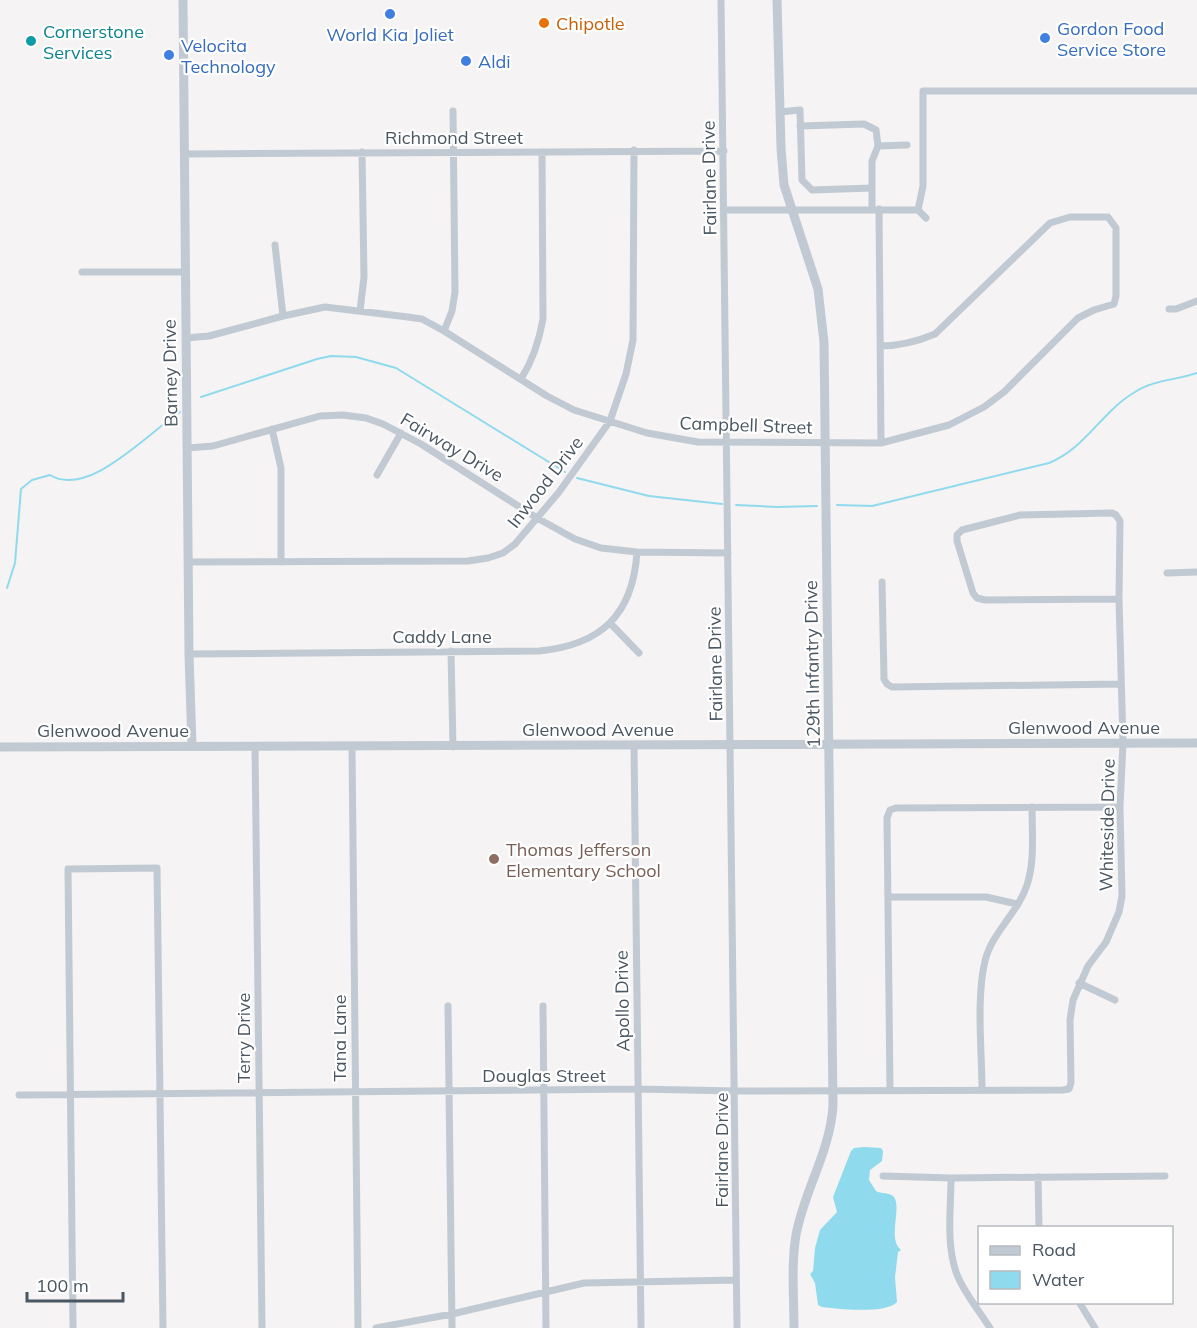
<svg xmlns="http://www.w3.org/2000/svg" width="1197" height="1328" font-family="Mulish,sans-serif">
<rect width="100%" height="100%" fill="#f5f3f3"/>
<!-- water -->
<path fill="#90daee" d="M 864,1147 L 881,1148 L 883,1151 L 882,1161 L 870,1170 L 869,1180 L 876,1191 C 881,1194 890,1192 894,1197 C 902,1209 887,1239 901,1250 L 898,1252 L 895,1277 L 897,1302 C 887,1314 837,1309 822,1307 L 818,1305 L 815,1283 L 810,1274 L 813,1271 L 815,1248 L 820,1230 L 837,1212 L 833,1197 L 851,1151 L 854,1148 Z"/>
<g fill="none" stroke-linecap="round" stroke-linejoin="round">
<!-- stream -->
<path stroke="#90daee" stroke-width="2" d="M 201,397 L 317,359 L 331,356 L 356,357 L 396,368 L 565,472
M 577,478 L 649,496 L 722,504
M 736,505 L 777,507 L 817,506
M 837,505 L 872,506 L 1049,463 C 1085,449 1102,411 1135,392 C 1153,380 1177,380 1197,373
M 7,588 L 15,563 L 21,489 L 32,480 L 50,475 C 89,499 150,431 180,412"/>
<!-- minor -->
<path stroke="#c1cad2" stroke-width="7" d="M 721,0 L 737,1328
M 780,112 L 800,110 L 802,180 L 812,190 L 872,188
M 800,126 L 864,124 L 876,130 L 878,146
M 184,154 L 724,151
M 872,209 L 872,161 L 878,146 L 907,145
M 879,209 L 881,443
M 724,210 L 918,210 L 926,218
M 918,210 L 923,186 L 923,91 L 1197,91
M 275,245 L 283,316
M 82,272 L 185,272
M 1169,309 L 1176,309 L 1197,301
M 360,311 L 364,277 L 362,152
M 444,331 L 452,311 L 455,292 L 453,111
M 186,338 L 209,336 L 283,316 L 325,307 L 408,317 L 422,319 L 444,331 L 547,396 L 574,410 L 647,433 L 698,442 L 881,443 L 949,425 L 984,407 L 1004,392 L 1078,318 L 1094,310 L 1114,304 L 1116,296 L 1116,228 L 1108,217 L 1070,217 L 1050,223 L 935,334 C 916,342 900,346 880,346
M 521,379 C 533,360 539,342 543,319 L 542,152
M 272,429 L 281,468 L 281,562
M 187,448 L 213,446 L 320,416 L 343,415 L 366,418 L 383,424 L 421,444 L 537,518 L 575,539 L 601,548 L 637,552 L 728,553
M 377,475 L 401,433
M 189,562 L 468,561 L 488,558 L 503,553 L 515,544 L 559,492 L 610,421 L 626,374 L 633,340 L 634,150
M 1167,573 L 1197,572
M 882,582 L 884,679 L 887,684 L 892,687 L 1121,684
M 610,623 L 639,653
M 451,651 L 453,747
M 189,654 L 539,651 C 601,645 633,615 637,552
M 634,746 L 641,1328
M 255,747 L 262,1328
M 352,747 L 358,1328
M 889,897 L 986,897 L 1017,904
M 1079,983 L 1115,1000
M 448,1006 L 452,1328
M 543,1006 L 546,1328
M 890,1090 L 887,818 L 890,810 L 896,808 L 1120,807
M 982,1090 C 982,1052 976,998 985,961 C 992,932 1018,913 1027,885 C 1035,861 1032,832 1032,807
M 19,1095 L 638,1089 L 736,1091 L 1063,1090 L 1069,1089 L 1071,1083 L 1070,1020 L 1073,1000 L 1088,966 L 1106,942 L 1119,912 L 1122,896 L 1120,807 L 1123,743 L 1119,599 L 1120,521 L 1116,515 L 1112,513 L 1020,515 L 962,530 L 957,535 L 957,541 L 973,593 L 977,598 L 985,600 L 1119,599
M 883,1176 L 951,1178 L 1165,1176
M 1038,1177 L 1039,1228
M 951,1178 C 951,1208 946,1243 956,1272 C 963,1292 979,1310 990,1328
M 1079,1302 L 1095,1328
M 73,1328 L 68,869 L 157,868 L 163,1328
M 376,1328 L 452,1314 L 584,1283 L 736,1280"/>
<!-- tertiary -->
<path stroke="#c1cad2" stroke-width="9" d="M 183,0 L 189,654 L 192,746
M 777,0 L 781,148 L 784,185 L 818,289 L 824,342 L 833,1106 C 830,1152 804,1191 796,1235 C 791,1265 794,1297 794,1328
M 0,747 L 1197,743"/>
</g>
<!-- markers -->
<g fill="#3f7fe0" stroke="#fff" stroke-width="2">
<circle cx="390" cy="14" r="6"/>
<circle cx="1045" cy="38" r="6"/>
<circle cx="169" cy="55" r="6"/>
<circle cx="466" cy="61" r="6"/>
</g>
<circle fill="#e8710a" stroke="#fff" stroke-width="2" cx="544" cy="23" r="6"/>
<circle fill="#0f9aa8" stroke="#fff" stroke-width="2" cx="31" cy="41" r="6"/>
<circle fill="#8d6e63" stroke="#fff" stroke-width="2" cx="494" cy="859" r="6"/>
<g text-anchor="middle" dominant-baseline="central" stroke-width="4.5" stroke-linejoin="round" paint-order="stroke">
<!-- food labels -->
<g font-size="18" fill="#c56008" stroke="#fff" text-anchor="start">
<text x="556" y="23">Chipotle</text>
</g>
<!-- shop labels -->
<g font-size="18" fill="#366cbe" stroke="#fff" text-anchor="start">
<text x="1057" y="28">Gordon Food<tspan x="1057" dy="21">Service Store</tspan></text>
<text x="390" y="34" text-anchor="middle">World Kia Joliet</text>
<text x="181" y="45">Velocita<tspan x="181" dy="21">Technology</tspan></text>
<text x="478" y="61">Aldi</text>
</g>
<!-- culture labels -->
<g font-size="18" fill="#0d838f" stroke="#fff" text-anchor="start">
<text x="43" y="31">Cornerstone<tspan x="43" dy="21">Services</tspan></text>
</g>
<!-- street labels -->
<g font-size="18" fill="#4a5661" stroke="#fff">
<text x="454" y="137">Richmond Street</text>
<text transform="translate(709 178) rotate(-91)">Fairlane Drive</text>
<text transform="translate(170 373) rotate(-91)">Barney Drive</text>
<text transform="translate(746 425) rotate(2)">Campbell Street</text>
<text transform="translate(452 447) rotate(31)">Fairway Drive</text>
<text transform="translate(545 482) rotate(-52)">Inwood Drive</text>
<text x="442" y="636">Caddy Lane</text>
<text transform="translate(715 664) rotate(-91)">Fairlane Drive</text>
<text transform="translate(812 664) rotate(-91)">129th Infantry Drive</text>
<text x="1084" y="727">Glenwood Avenue</text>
<text x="598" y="729">Glenwood Avenue</text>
<text x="113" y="730">Glenwood Avenue</text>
<text transform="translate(1107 825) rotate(-89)">Whiteside Drive</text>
<text transform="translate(622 1001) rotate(-91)">Apollo Drive</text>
<text transform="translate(243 1038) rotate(-90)">Terry Drive</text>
<text transform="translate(339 1038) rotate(-90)">Tana Lane</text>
<text x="544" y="1075">Douglas Street</text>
<text transform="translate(721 1150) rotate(-90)">Fairlane Drive</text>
</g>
<!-- education labels -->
<g font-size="18" fill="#785e54" stroke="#fff" text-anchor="start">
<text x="506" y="849">Thomas Jefferson<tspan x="506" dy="21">Elementary School</tspan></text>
</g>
</g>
<!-- legend -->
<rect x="978" y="1226" width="195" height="78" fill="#ffffff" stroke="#b7bbc0" stroke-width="1.5"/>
<rect x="990" y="1246" width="30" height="9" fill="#c1cad2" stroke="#b7bbc0" stroke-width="1.5"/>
<text x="1032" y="1256" font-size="18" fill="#4a5661">Road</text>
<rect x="990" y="1271" width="30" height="18" fill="#90daee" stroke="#b7bbc0" stroke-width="1.5"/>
<text x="1032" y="1286" font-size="18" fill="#4a5661">Water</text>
<!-- scale -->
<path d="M27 1292v9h96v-9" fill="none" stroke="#4a5661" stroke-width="3"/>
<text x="36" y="1292" font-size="18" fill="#4a5661" stroke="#ffffff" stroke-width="4.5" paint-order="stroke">100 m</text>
</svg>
